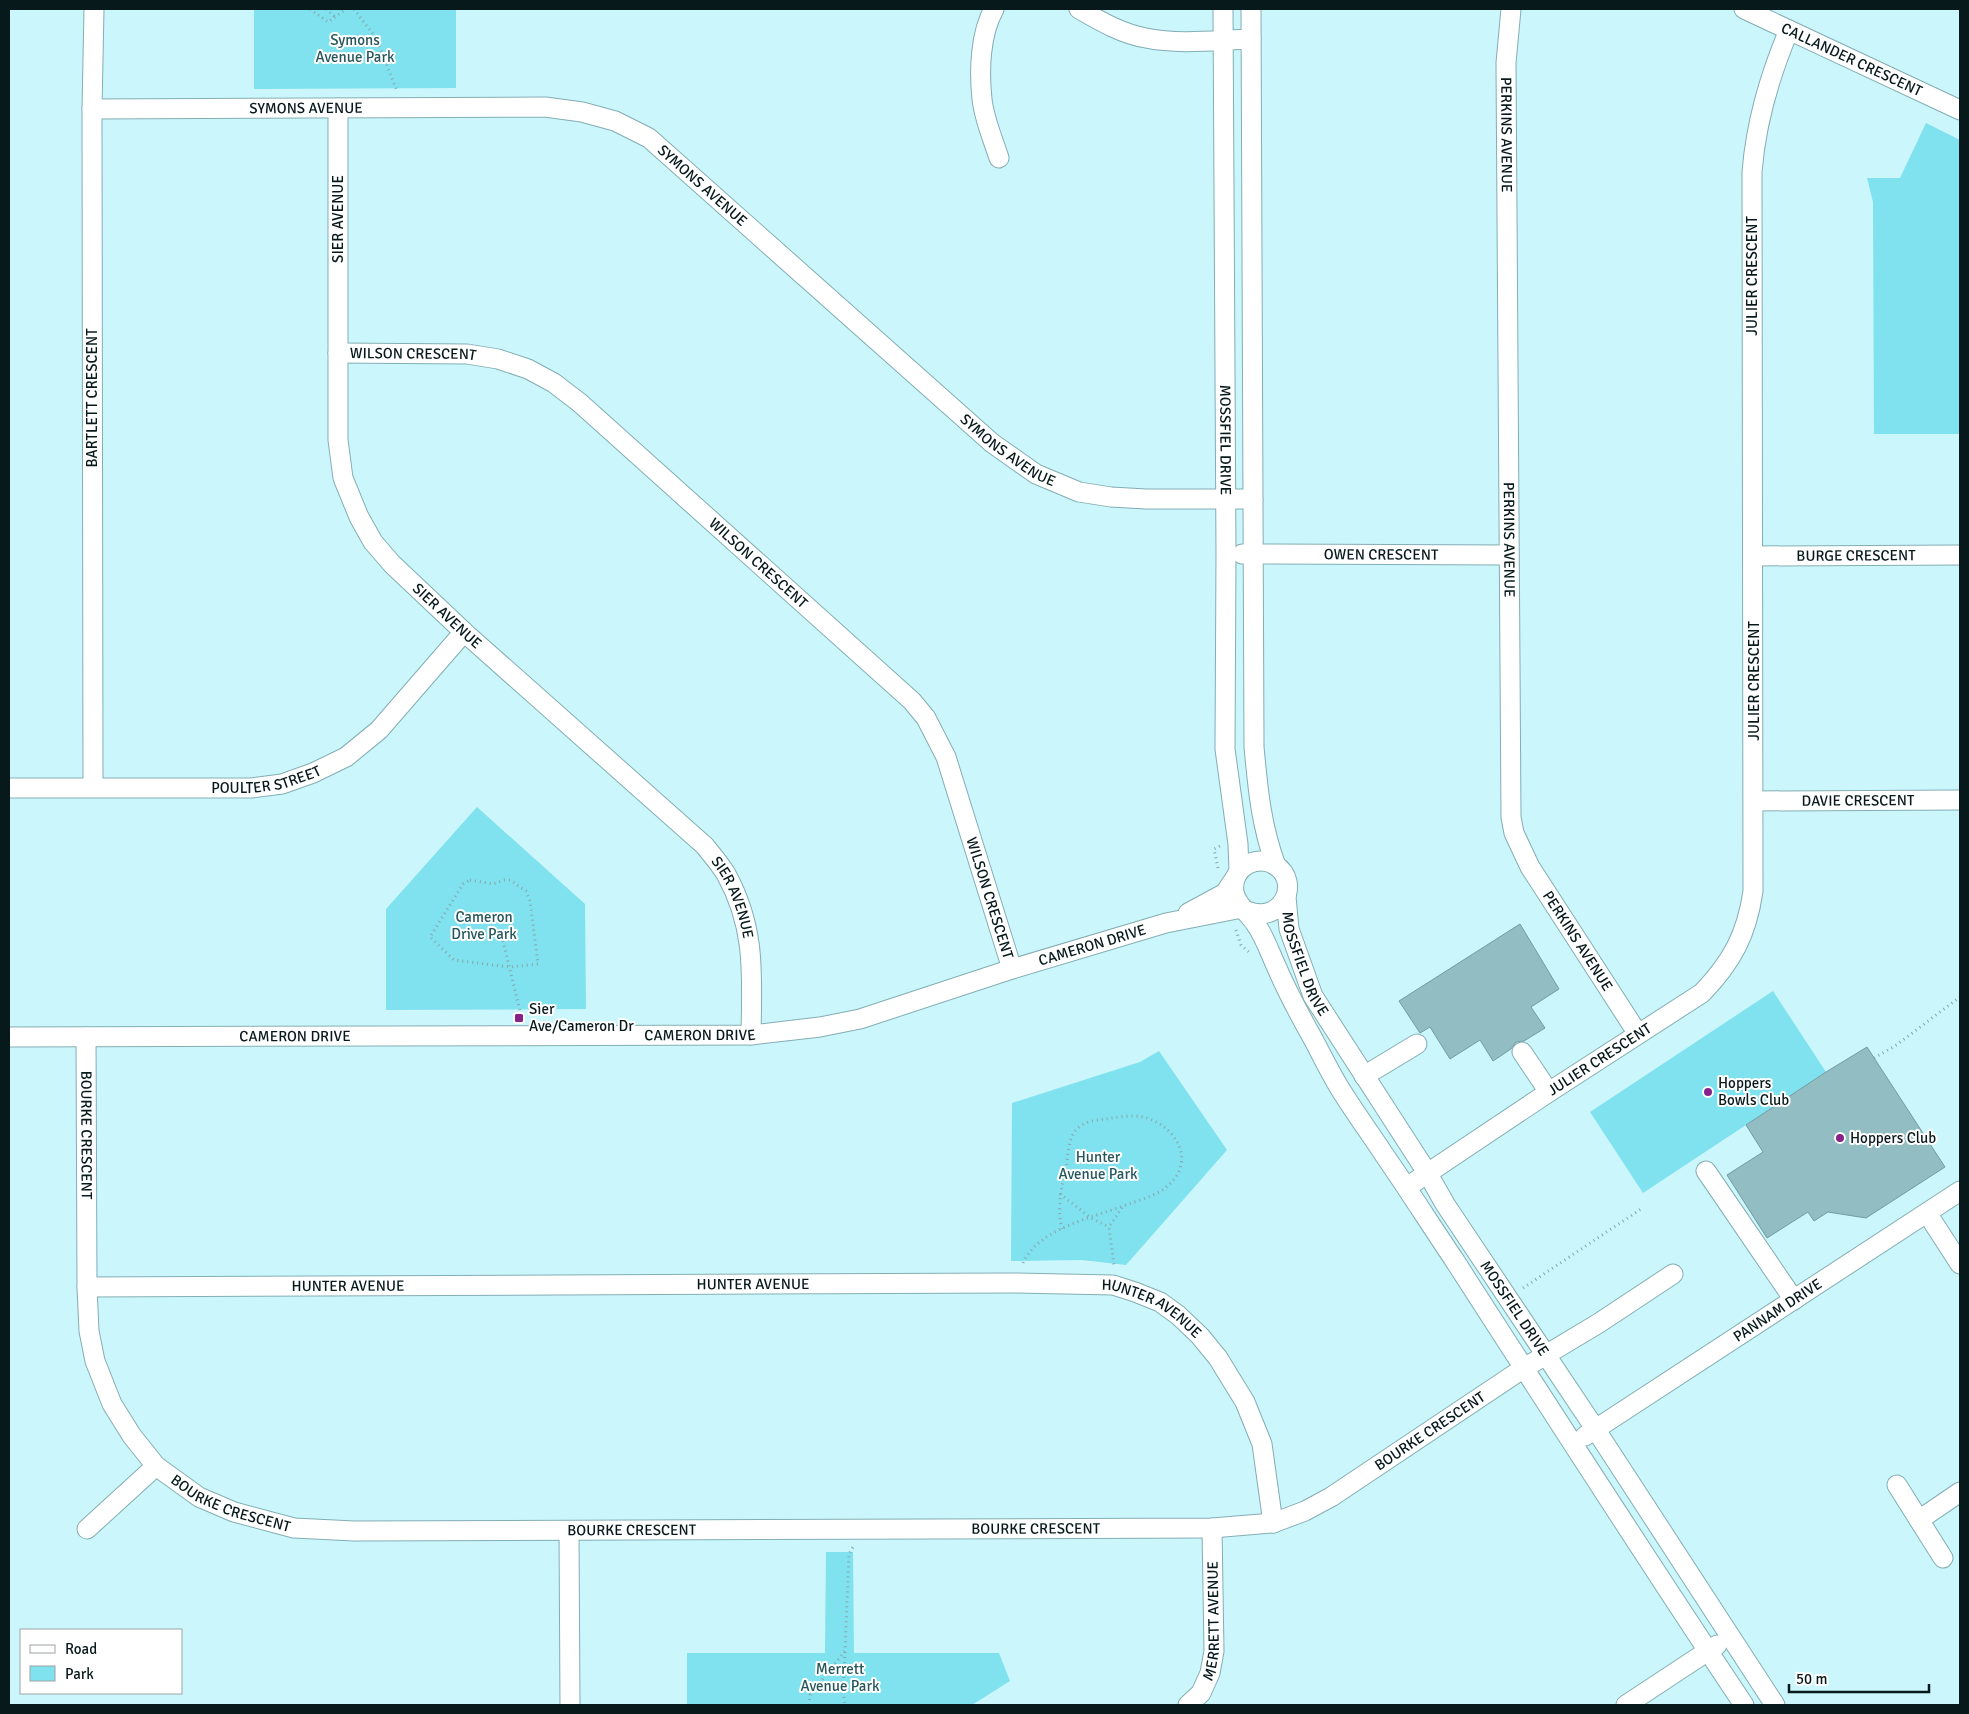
<svg xmlns="http://www.w3.org/2000/svg" width="1969" height="1714" font-family="Signika,sans-serif">
<rect width="100%" height="100%" fill="#caf6fc"/>
<!-- green -->
<path fill="#80e2ee" d="M 254,9 L 456,9 L 456,88 L 254,89 Z
M 1926,123 L 1960,140 L 1960,434 L 1874,434 L 1873,202 L 1867,178 L 1900,178 Z
M 477,807 L 585,904 L 586,1009 L 386,1010 L 386,909 Z
M 1773,991 L 1826,1072 L 1643,1193 L 1590,1112 Z
M 1159,1051 L 1227,1150 L 1126,1265 L 1082,1260 L 1011,1261 L 1012,1103 L 1140,1062 Z
M 826,1552 L 853,1552 L 854,1653 L 999,1653 L 1010,1681 L 972,1705 L 687,1705 L 687,1653 L 825,1653 Z"/>
<!-- building -->
<path fill="#92bdc2" stroke="#729ca1" d="M 1520,924 L 1559,989 L 1531,1007 L 1545,1028 L 1524,1041 L 1516,1042 L 1511,1049 L 1493,1061 L 1480,1040 L 1450,1059 L 1430,1027 L 1420,1033 L 1399,1001 Z
M 1867,1047 L 1945,1167 L 1866,1218 L 1828,1212 L 1814,1221 L 1808,1212 L 1767,1238 L 1727,1175 L 1763,1152 L 1746,1125 L 1826,1072 Z"/>
<g fill="none" stroke-linecap="round" stroke-linejoin="round">
<!-- minor casing -->
<g stroke="#83aeb3" stroke-width="21">
<g id="minor">
<path d="M 994,9 C 980,34 979,71 982,99 C 984,119 993,139 999,158"/>
<path d="M 1079,9 C 1100,21 1122,34 1146,38 C 1180,45 1217,40 1251,39"/>
<path id="s1" d="M 1223,9 L 1226,554 L 1225,749 L 1238,844 L 1239,871"/>
<path d="M 1251,9 L 1254,747 C 1258,790 1261,825 1276,866"/>
<path id="s2" d="M 1511,9 L 1506,63 L 1511,817 L 1514,833 L 1530,867 L 1638,1034"/>
<path id="s3" d="M 1744,9 L 1960,110"/>
<path id="s4" d="M 338,108 L 338,440 L 343,478 L 359,517 L 373,542 L 392,564 L 464,632 L 705,846 C 712,855 720,864 726,874 C 756,928 752,975 751,1035"/>
<path id="s5" d="M 92,109 L 545,107 L 582,112 L 615,121 L 649,138 L 992,443 L 1036,474 L 1079,492 L 1111,497 L 1146,499 L 1253,499"/>
<path id="s6" d="M 338,353 L 467,354 L 498,359 L 528,369 L 554,383 L 580,403 L 912,701 L 926,718 L 946,757 L 1012,969"/>
<path id="s7" d="M 1242,554 L 1508,555"/>
<path id="s8" d="M 1754,556 L 1960,555"/>
<path d="M 93,787 L 92,109 L 94,9"/>
<path id="s9" d="M 9,788 L 251,788 L 282,784 L 313,773 L 346,757 L 379,730 L 464,632"/>
<path id="s10" d="M 1754,801 L 1960,800"/>
<path id="s11" d="M 1286,897 L 1289,929 L 1313,996 L 1428,1174 L 1445,1204 L 1596,1430 L 1775,1705"/>
<path d="M 1247,911 C 1282,925 1302,882 1275,865 C 1267,860 1257,860 1248,864 C 1238,869 1232,880 1234,892 C 1236,904 1248,913 1255,923 C 1265,937 1270,953 1277,968 C 1286,989 1296,1008 1307,1028 C 1318,1047 1327,1067 1339,1087 C 1353,1110 1370,1133 1385,1156 C 1408,1189 1430,1224 1453,1258 C 1549,1407 1645,1557 1744,1705"/>
<path d="M 1188,913 L 1225,893 L 1235,878"/>
<path id="s12" d="M 9,1037 L 751,1035 L 820,1027 L 860,1019 L 1012,969 L 1166,923 L 1242,908"/>
<path id="s13" d="M 86,1037 L 87,1287 L 89,1331 L 95,1361 L 112,1404 L 132,1436 L 156,1466 L 199,1497 L 234,1512 L 294,1528 L 354,1531 L 1212,1528 L 1273,1523 L 1305,1511 L 1331,1497 L 1524,1368 L 1599,1323 L 1673,1274"/>
<path d="M 1522,1052 L 1549,1092"/>
<path d="M 1364,1076 L 1417,1044"/>
<path d="M 1706,1171 L 1794,1300"/>
<path id="s14" d="M 1407,1187 L 1549,1092 L 1702,993 C 1732,962 1747,934 1753,891 L 1752,172 C 1756,122 1769,77 1789,30"/>
<path d="M 1927,1213 L 1960,1264"/>
<path id="s15" d="M 87,1287 L 1012,1283 L 1113,1285 L 1135,1292 L 1160,1302 L 1178,1315 L 1200,1336 L 1218,1358 L 1245,1402 L 1262,1444 L 1273,1523"/>
<path id="s16" d="M 1585,1436 L 1960,1191"/>
<path d="M 1897,1485 L 1943,1558"/>
<path d="M 1919,1520 L 1960,1492"/>
<path d="M 87,1529 L 156,1466"/>
<path d="M 569,1531 L 570,1705"/>
<path id="s17" d="M 1188,1705 L 1201,1693 L 1210,1673 L 1214,1651 L 1212,1528"/>
<path d="M 1626,1705 L 1717,1645"/>
</g>
</g>
<!-- path -->
<path stroke="#85a8ac" stroke-width="3" stroke-dasharray="1 4" stroke-linecap="butt" d="M 310,9 L 328,22 L 346,9
M 326,9 L 335,17
M 354,9 L 376,38 L 397,91
M 1218,868 L 1214,849 L 1220,846
M 470,880 L 493,884 L 504,880 L 510,880 L 526,891 L 530,901 L 538,964 L 509,967 L 454,960 L 430,937 L 463,884 Z
M 1236,930 L 1241,945 L 1249,952
M 503,941 L 520,1011
M 1874,1058 L 1895,1046 L 1960,997
M 1060,1194 L 1091,1218 L 1109,1227
M 1062,1229 C 1057,1209 1061,1188 1066,1169 C 1068,1157 1068,1137 1077,1129 C 1085,1121 1096,1120 1106,1119 C 1119,1117 1134,1114 1147,1118 C 1180,1129 1196,1165 1165,1188 C 1153,1197 1137,1201 1123,1206
M 1023,1263 C 1038,1229 1091,1218 1123,1206 L 1109,1227 L 1114,1265
M 1523,1288 L 1641,1209
M 845,1652 L 843,1691 L 845,1705
M 809,1705 L 810,1695 L 845,1651 L 849,1554 L 853,1547"/>
<!-- minor -->
<use href="#minor" stroke="#fff" stroke-width="19"/>
</g>
<!-- markers -->
<g fill="#87228a" stroke="#fff" stroke-width="2">
<rect x="514" y="1013" width="10" height="10" rx="2.5"/>
<circle cx="1708" cy="1092" r="5"/>
<circle cx="1840" cy="1138" r="5"/>
</g>
<g text-anchor="middle" dominant-baseline="central" stroke-width="4" stroke-linejoin="round" paint-order="stroke">
<!-- park labels -->
<g font-size="15" fill="#24565c" stroke="#fff">
<text x="355" y="40">Symons<tspan x="355" dy="17">Avenue Park</tspan></text>
<text x="484" y="917">Cameron<tspan x="484" dy="17">Drive Park</tspan></text>
<text x="1098" y="1157">Hunter<tspan x="1098" dy="17">Avenue Park</tspan></text>
<text x="840" y="1669">Merrett<tspan x="840" dy="17">Avenue Park</tspan></text>
</g>
<!-- street labels -->
<g font-size="15" fill="#08191b" stroke="#fff">
<text stroke="none"><textPath href="#s3" startOffset="119">CALLANDER CRESCENT</textPath></text>
<text stroke="none"><textPath href="#s5" startOffset="214">SYMONS AVENUE</textPath></text>
<text stroke="none"><textPath href="#s2" startOffset="126">PERKINS AVENUE</textPath></text>
<text stroke="none"><textPath href="#s5" startOffset="634">SYMONS AVENUE</textPath></text>
<text transform="translate(338 219) rotate(-90)">SIER AVENUE</text>
<text transform="translate(1752 276) rotate(-90)">JULIER CRESCENT</text>
<text stroke="none"><textPath href="#s6" startOffset="75">WILSON CRESCENT</textPath></text>
<text transform="translate(92 398) rotate(-90)">BARTLETT CRESCENT</text>
<text stroke="none"><textPath href="#s1" startOffset="431">MOSSFIEL DRIVE</textPath></text>
<text stroke="none"><textPath href="#s5" startOffset="1039">SYMONS AVENUE</textPath></text>
<text stroke="none"><textPath href="#s2" startOffset="531">PERKINS AVENUE</textPath></text>
<text stroke="none"><textPath href="#s7" startOffset="139">OWEN CRESCENT</textPath></text>
<text stroke="none"><textPath href="#s8" startOffset="102">BURGE CRESCENT</textPath></text>
<text stroke="none"><textPath href="#s6" startOffset="494">WILSON CRESCENT</textPath></text>
<text stroke="none"><textPath href="#s4" startOffset="546">SIER AVENUE</textPath></text>
<text transform="translate(1754 681) rotate(-90)">JULIER CRESCENT</text>
<text stroke="none"><textPath href="#s9" startOffset="258">POULTER STREET</textPath></text>
<text stroke="none"><textPath href="#s10" startOffset="104">DAVIE CRESCENT</textPath></text>
<text stroke="none"><textPath href="#s6" startOffset="914">WILSON CRESCENT</textPath></text>
<text stroke="none"><textPath href="#s4" startOffset="951">SIER AVENUE</textPath></text>
<text stroke="none"><textPath href="#s2" startOffset="950">PERKINS AVENUE</textPath></text>
<text stroke="none"><textPath href="#s12" startOffset="1096">CAMERON DRIVE</textPath></text>
<text stroke="none"><textPath href="#s11" startOffset="70">MOSSFIEL DRIVE</textPath></text>
<text stroke="none"><textPath href="#s12" startOffset="691">CAMERON DRIVE</textPath></text>
<text stroke="none"><textPath href="#s12" startOffset="286">CAMERON DRIVE</textPath></text>
<text stroke="none"><textPath href="#s14" startOffset="231">JULIER CRESCENT</textPath></text>
<text stroke="none"><textPath href="#s13" startOffset="98">BOURKE CRESCENT</textPath></text>
<text stroke="none"><textPath href="#s15" startOffset="666">HUNTER AVENUE</textPath></text>
<text stroke="none"><textPath href="#s15" startOffset="261">HUNTER AVENUE</textPath></text>
<text stroke="none"><textPath href="#s11" startOffset="475">MOSSFIEL DRIVE</textPath></text>
<text stroke="none"><textPath href="#s16" startOffset="230">PANNAM DRIVE</textPath></text>
<text stroke="none"><textPath href="#s15" startOffset="1071">HUNTER AVENUE</textPath></text>
<text stroke="none"><textPath href="#s13" startOffset="1762">BOURKE CRESCENT</textPath></text>
<text stroke="none"><textPath href="#s13" startOffset="532">BOURKE CRESCENT</textPath></text>
<text stroke="none"><textPath href="#s13" startOffset="1342">BOURKE CRESCENT</textPath></text>
<text stroke="none"><textPath href="#s13" startOffset="938">BOURKE CRESCENT</textPath></text>
<text stroke="none"><textPath href="#s17" startOffset="92">MERRETT AVENUE</textPath></text>
</g>
<!-- poi labels -->
<g font-size="15" fill="#08191b" stroke="#fff" text-anchor="start">
<text x="529" y="1009">Sier<tspan x="529" dy="17">Ave/Cameron Dr</tspan></text>
<text x="1718" y="1083">Hoppers<tspan x="1718" dy="17">Bowls Club</tspan></text>
<text x="1850" y="1138">Hoppers Club</text>
</g>
</g>
<!-- border -->
<rect width="1969" height="1714" fill="none" stroke="#08191b" stroke-width="20"/>
<!-- legend -->
<rect x="20" y="1629" width="162" height="65" fill="#ffffff" stroke="#9ca3a4"/>
<rect x="30" y="1645" width="25" height="8" fill="#ffffff" stroke="#9ca3a4"/>
<text x="65" y="1654" font-size="15" fill="#08191b">Road</text>
<rect x="30" y="1666" width="25" height="15" fill="#80e2ee" stroke="#9ca3a4"/>
<text x="65" y="1679" font-size="15" fill="#08191b">Park</text>
<!-- scale -->
<path d="M1789 1684v8h140v-8" fill="none" stroke="#08191b" stroke-width="2.5"/>
<text x="1796" y="1684" font-size="15" fill="#08191b" stroke="#ffffff" stroke-width="4" paint-order="stroke">50 m</text>
</svg>
